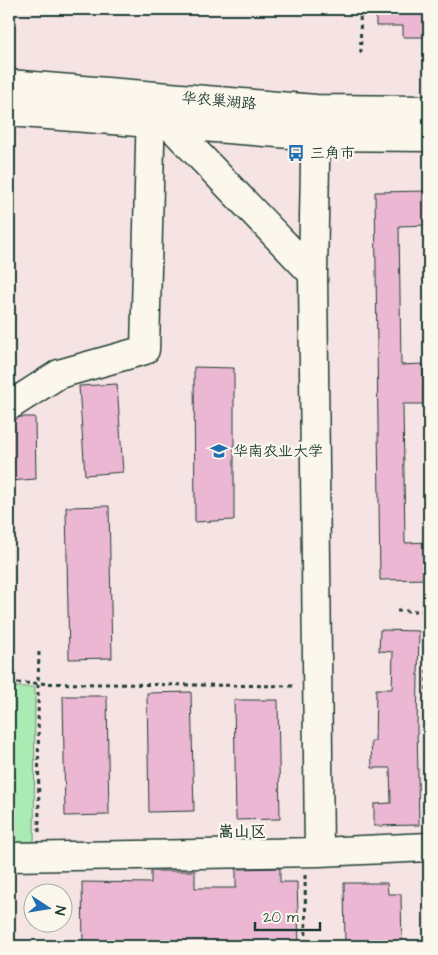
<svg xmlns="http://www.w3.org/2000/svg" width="438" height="955" font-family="'Architects Daughter','LXGW WenKai TC',sans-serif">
<rect width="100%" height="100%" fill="#fbf7ec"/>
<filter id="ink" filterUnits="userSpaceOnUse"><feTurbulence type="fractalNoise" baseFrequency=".02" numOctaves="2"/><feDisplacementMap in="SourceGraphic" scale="10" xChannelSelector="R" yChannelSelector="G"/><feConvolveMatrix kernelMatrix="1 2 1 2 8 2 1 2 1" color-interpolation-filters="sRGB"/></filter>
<g filter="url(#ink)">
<!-- built -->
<path fill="#f6e4e4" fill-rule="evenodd" d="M 9,9 L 429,9 L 429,946 L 9,946 ZM 32,892 L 62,892 L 62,922 L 32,922 Z"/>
<!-- green -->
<path fill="#aaeab3" stroke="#649474" d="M 9,687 L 35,687 L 34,856 L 9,855 Z"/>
<!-- building -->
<path fill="#ebb7d3" stroke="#1f3d34" d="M 376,9 L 429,9 L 429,37 L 403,37 L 403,26 L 376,26 Z
M 427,191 L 427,225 L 399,226 L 401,365 L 423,364 L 423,404 L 403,404 L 405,543 L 429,542 L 429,579 L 380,580 L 375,192 Z
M 194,367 L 234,368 L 234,520 L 195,522 Z
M 117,384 L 123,472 L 85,475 L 79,386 Z
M 20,417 L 35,417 L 36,479 L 9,481 L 9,421 Z
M 109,506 L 112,658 L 69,659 L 66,507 Z
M 380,630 L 419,631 L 417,726 L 419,825 L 374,826 L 374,804 L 391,803 L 390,768 L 372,768 L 371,741 L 375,741 L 376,689 L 392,689 L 393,652 L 379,651 Z
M 191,692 L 194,811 L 149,812 L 147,693 Z
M 63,696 L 107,696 L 109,815 L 65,816 Z
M 234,700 L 278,700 L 280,819 L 236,820 Z
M 280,868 L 280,882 L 297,882 L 299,946 L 83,946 L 82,882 L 151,883 L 151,871 L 195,871 L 195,888 L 236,888 L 236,869 Z
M 344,883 L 387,883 L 388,894 L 401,894 L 402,946 L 345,946 Z"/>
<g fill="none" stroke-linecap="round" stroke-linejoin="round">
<!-- minor casing -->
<g stroke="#1f3d34" stroke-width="31">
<path id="minor" d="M 9,84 L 316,109 L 429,110
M 316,109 L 313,274 L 319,852
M 9,112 L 316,136 L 429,137
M 165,118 L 169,124 L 313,274
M 9,406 L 59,374 L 145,350 L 151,105
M 9,857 L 319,852 L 429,847"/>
</g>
<!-- path -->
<path stroke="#1f3d34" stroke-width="3" stroke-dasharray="4 4" stroke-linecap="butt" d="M 360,9 L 361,57
M 397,611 L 429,611
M 39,652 L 38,684 L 39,833
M 9,683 L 293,686
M 427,738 L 427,612
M 305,875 L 306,946"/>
<!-- minor -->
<use href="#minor" stroke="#fbf7ec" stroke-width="28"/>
</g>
</g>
<!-- icons -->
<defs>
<g id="bus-bare" transform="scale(1.35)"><path d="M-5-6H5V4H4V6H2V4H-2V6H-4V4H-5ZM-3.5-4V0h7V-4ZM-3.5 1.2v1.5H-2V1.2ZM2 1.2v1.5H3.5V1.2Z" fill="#1f6fb2" stroke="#fbf7ec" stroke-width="2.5" paint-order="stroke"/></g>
<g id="university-bare" transform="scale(1.35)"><path d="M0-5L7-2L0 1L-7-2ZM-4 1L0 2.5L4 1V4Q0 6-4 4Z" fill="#1f6fb2" stroke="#fbf7ec" stroke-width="2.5" paint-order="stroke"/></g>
</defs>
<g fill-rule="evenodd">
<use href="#bus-bare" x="296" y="153"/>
<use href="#university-bare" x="219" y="451"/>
</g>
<g text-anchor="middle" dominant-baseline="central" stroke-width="4.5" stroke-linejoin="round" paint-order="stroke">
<!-- street labels -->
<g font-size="15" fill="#1f3d34" stroke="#fbf7ec">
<text transform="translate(219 101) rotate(5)">华农巢湖路</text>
</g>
<!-- poi labels -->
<g font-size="15" fill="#1f3d34" stroke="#fbf7ec" text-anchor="start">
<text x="310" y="153">三角市</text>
<text x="233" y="451">华南农业大学</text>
</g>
<!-- neighbourhood labels -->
<g font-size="16" font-weight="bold" fill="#1f3d34" stroke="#fbf7ec">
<text x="242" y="832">嵩山区</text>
</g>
</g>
<!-- margin -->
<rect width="438" height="955" fill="none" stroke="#fbf7ec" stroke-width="30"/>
<rect x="15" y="15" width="408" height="925" fill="none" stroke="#1f3d34" stroke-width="2" filter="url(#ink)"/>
<!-- north arrow -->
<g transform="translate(48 908) rotate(102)"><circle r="24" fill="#fbf7ec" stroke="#a3ada2"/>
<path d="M0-4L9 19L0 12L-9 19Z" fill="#1f6fb2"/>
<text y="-8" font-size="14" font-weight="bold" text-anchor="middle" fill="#1f3d34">N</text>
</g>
<!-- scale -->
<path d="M255 922v8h65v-8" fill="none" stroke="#1f3d34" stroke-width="2.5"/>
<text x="263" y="922" font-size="15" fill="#1f3d34" stroke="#fbf7ec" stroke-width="4" paint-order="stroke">20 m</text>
</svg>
